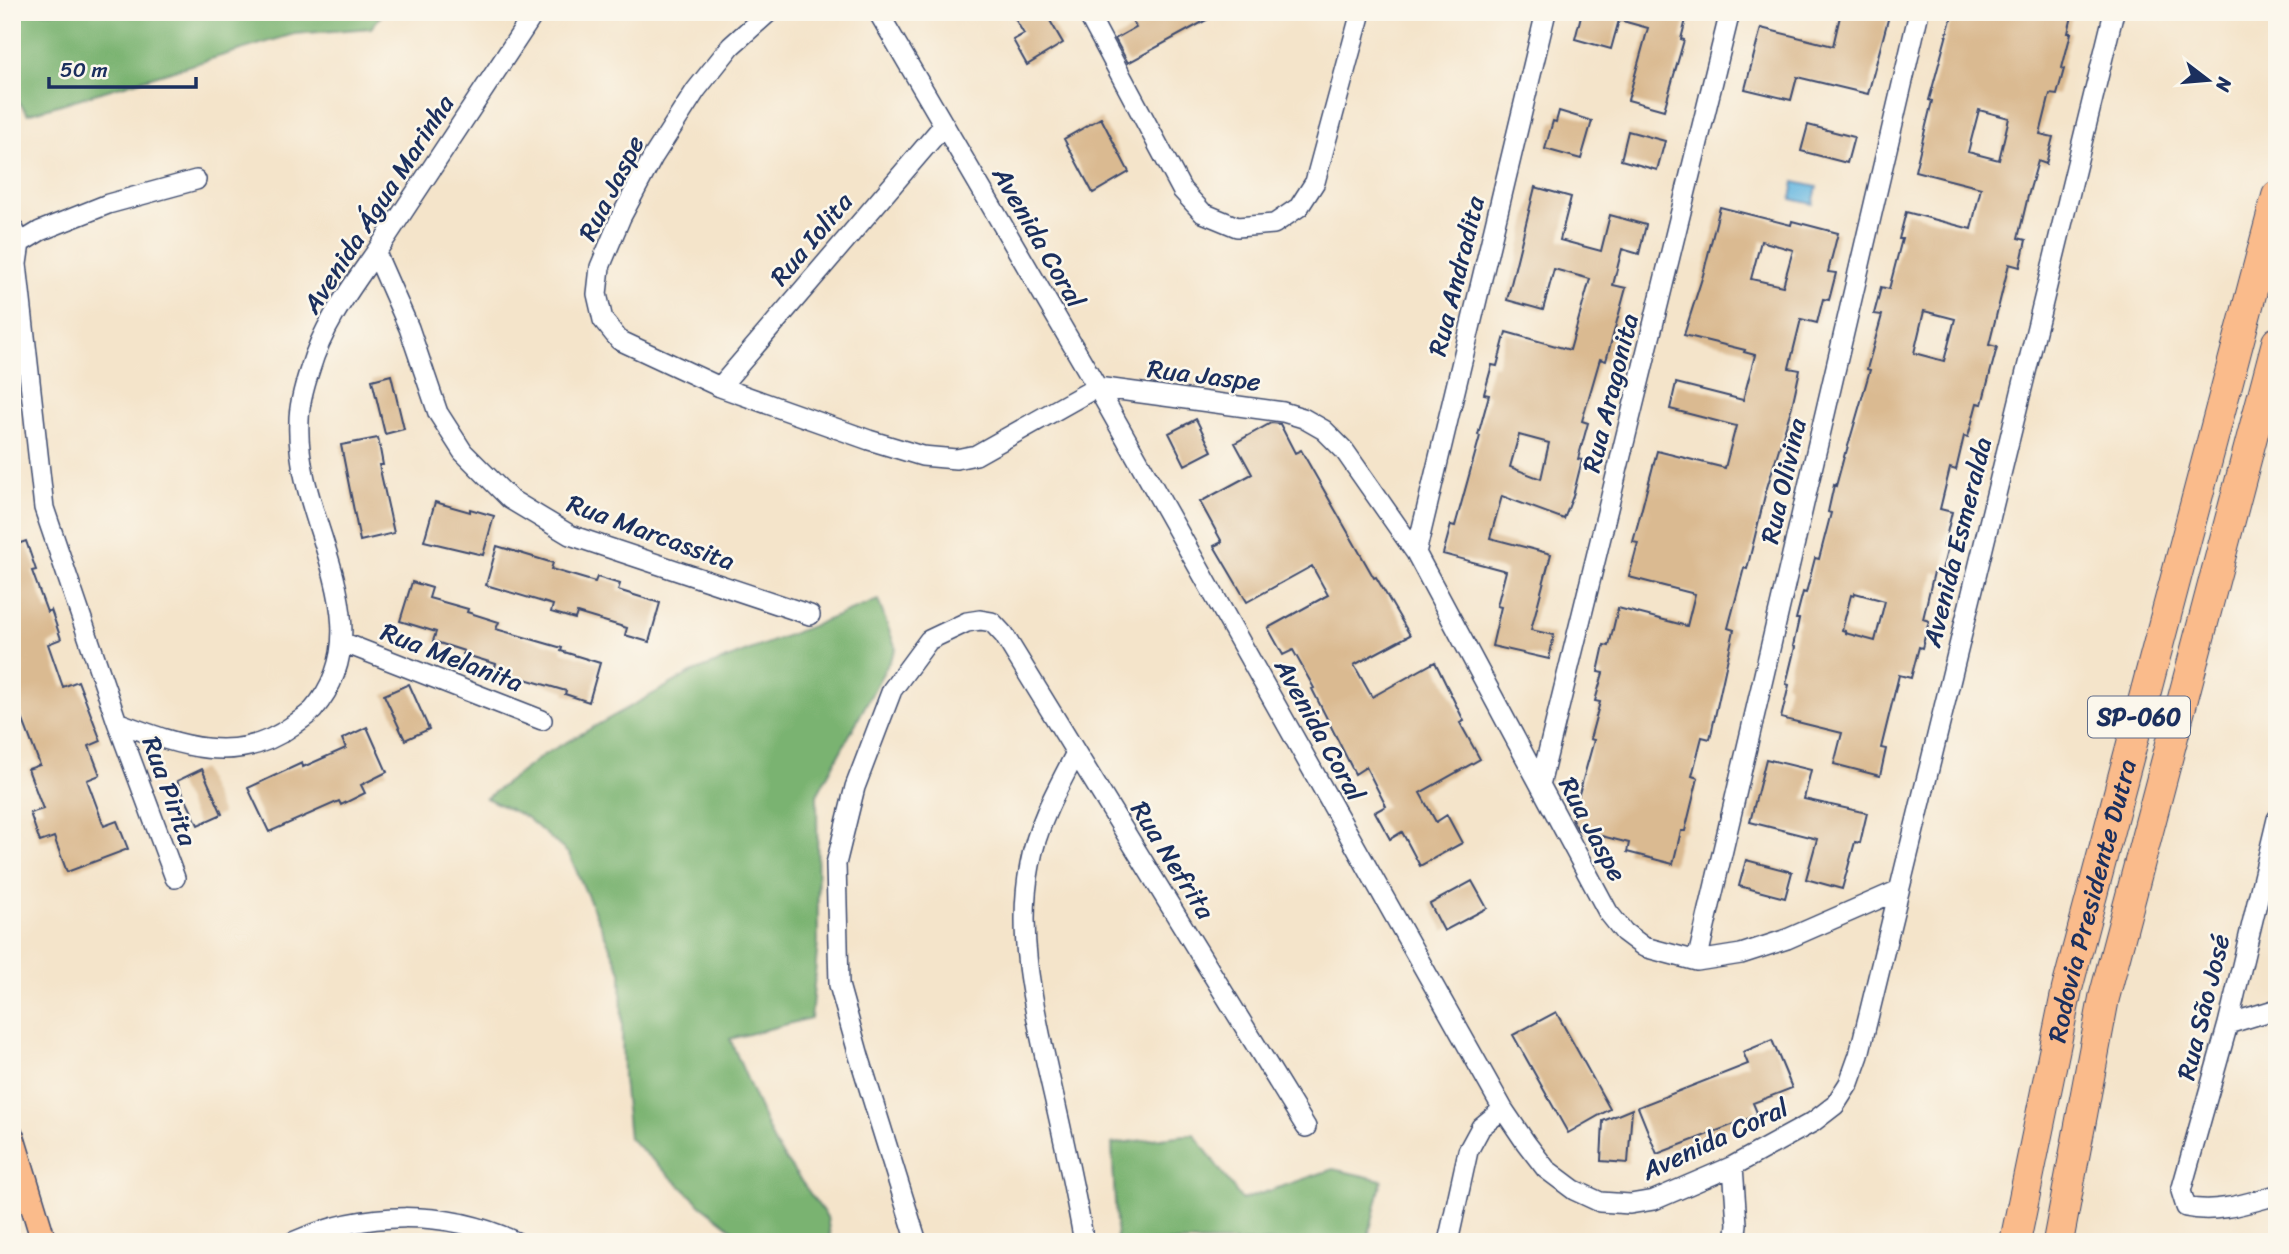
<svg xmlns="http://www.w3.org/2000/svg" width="2289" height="1254" font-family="Sriracha,sans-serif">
<rect width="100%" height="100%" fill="#fbf7ec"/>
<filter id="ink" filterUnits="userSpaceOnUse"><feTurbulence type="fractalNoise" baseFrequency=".0143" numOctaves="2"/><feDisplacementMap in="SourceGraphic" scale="14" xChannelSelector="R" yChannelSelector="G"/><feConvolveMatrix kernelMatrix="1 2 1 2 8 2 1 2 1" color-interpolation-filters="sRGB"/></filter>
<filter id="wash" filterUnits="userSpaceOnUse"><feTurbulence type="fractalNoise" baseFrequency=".00686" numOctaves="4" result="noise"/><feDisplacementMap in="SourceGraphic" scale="28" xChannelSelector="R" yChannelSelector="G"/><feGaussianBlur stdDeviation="1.57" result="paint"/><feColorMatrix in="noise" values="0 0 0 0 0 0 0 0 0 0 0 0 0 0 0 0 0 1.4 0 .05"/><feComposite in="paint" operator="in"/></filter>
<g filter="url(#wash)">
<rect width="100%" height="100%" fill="#f4e4ca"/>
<!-- forest -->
<path fill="#7ab371" stroke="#4a7168" stroke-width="2" d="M 12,12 L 384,12 L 371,28 L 294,34 L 28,114 L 12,93 Z
M 878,600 L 896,649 L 817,795 L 818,941 L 811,1018 L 730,1039 L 775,1145 L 827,1217 L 831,1242 L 749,1242 L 701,1205 L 629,1138 L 623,1079 L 621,972 L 569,854 L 526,817 L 486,798 L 545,754 L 691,673 Z
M 1194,1134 L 1242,1200 L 1333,1169 L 1382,1180 L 1367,1242 L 1117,1242 L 1112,1144 Z"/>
<!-- water -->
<path fill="#64b6e0" stroke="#40729f" stroke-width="2" d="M 1794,182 L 1817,187 L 1813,204 L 1791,199 Z"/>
<g id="blocks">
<!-- building -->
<path fill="#daba91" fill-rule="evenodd" d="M 1011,12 L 1045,12 L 1063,43 L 1027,65 L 1013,40 L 1024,34 Z
M 1127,12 L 1221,12 L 1128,63 L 1115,39 L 1136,27 Z
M 1582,12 L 1688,12 L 1681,39 L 1684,40 L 1664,110 L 1628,100 L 1648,28 L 1619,20 L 1611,49 L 1575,39 Z
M 1841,12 L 1890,12 L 1868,94 L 1797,77 L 1791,100 L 1745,89 L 1761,28 L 1833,46 Z
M 1953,12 L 2073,12 L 2068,33 L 2071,33 L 2062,68 L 2064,69 L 2057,95 L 2050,94 L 2040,134 L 2053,137 L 2046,164 L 2038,161 L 2028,196 L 2018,238 L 2026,240 L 2020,267 L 2009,264 L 1989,345 L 1997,347 L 1982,404 L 1977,403 L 1968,437 L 1964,436 L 1956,470 L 1950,468 L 1940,509 L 1952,512 L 1944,546 L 1948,547 L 1941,574 L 1934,572 L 1923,619 L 1929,621 L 1922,648 L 1919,647 L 1911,678 L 1899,675 L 1881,748 L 1886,749 L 1880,776 L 1834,764 L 1842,733 L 1781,718 L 1789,685 L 1786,684 L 1795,647 L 1793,646 L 1799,619 L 1796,619 L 1803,592 L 1806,593 L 1815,558 L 1819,559 L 1831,513 L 1828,512 L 1834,485 L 1836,486 L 1845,453 L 1846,453 L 1870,370 L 1867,369 L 1882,315 L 1874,314 L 1881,287 L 1889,289 L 1902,239 L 1899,239 L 1906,212 L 1971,229 L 1981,188 L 1915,171 L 1932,101 L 1929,100 ZM 1979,110 L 2009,118 L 1999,160 L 1968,152 ZM 1924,311 L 1955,319 L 1944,361 L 1914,353 ZM 1855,593 L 1885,601 L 1875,641 L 1845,633 L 1845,631 L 1842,630 L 1851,595 L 1854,596 Z
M 1559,111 L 1592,121 L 1581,159 L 1545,149 L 1553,121 L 1556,122 Z
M 1101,118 L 1129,172 L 1093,193 L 1064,139 Z
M 1808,125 L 1854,137 L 1847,163 L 1801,151 Z
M 1628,131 L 1665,141 L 1657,170 L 1621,160 Z
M 1535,187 L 1571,197 L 1560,240 L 1601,251 L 1610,215 L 1646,225 L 1639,254 L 1622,249 L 1613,285 L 1626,288 L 1606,361 L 1600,359 L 1582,421 L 1588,423 L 1578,459 L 1582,460 L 1573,496 L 1564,519 L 1502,496 L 1490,538 L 1551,554 L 1531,630 L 1554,635 L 1549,659 L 1492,646 L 1501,607 L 1497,606 L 1506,571 L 1443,554 L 1451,525 L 1455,526 L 1480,436 L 1478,435 L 1489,395 L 1484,394 L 1492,365 L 1497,366 L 1506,332 L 1570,350 L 1590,279 L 1554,269 L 1543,310 L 1507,300 ZM 1519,435 L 1549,443 L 1541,479 L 1510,467 Z
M 1720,207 L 1791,225 L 1792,221 L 1838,233 L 1828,272 L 1836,273 L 1829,300 L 1823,299 L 1817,323 L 1801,319 L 1789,368 L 1800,370 L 1792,406 L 1766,491 L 1747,569 L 1744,568 L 1728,628 L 1734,630 L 1716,712 L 1710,739 L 1702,737 L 1692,776 L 1698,778 L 1685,831 L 1681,831 L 1673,864 L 1627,852 L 1629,843 L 1578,830 L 1572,819 L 1594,740 L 1590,739 L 1600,702 L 1595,701 L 1603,673 L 1598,672 L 1604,645 L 1609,646 L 1618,608 L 1687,626 L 1695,594 L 1629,577 L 1638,543 L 1633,542 L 1657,451 L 1725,468 L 1736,426 L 1670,409 L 1676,383 L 1743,400 L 1755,355 L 1744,352 L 1745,350 L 1684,335 L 1703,275 ZM 1761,241 L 1793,250 L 1783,286 L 1751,279 Z
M 391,375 L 404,429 L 385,434 L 372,380 Z
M 1196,419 L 1212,451 L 1185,465 L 1169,433 Z
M 1271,423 L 1280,424 L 1295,453 L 1301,450 L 1374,578 L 1376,577 L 1410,635 L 1354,665 L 1372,697 L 1435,662 L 1464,721 L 1460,723 L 1480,759 L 1420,793 L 1436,822 L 1447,815 L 1462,843 L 1420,866 L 1402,832 L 1390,839 L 1375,812 L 1386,806 L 1366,767 L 1355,774 L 1312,689 L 1314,688 L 1293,650 L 1283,655 L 1268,628 L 1328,595 L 1312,566 L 1247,602 L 1214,546 L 1222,542 L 1200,502 L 1252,474 L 1235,443 Z
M 378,438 L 383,465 L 379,465 L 394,533 L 360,541 L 341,445 Z
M 435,502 L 470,512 L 470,509 L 494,516 L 483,555 L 424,541 Z
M 26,541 L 36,570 L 32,571 L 47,612 L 51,610 L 61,639 L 48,644 L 63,687 L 78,681 L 101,741 L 89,746 L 100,775 L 87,780 L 104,826 L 117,821 L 128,849 L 67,872 L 54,837 L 40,842 L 30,813 L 43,809 L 28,769 L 40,765 L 12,691 L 12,546 Z
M 497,546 L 553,563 L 551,569 L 595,582 L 597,577 L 620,584 L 618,590 L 660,603 L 649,642 L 625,635 L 627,628 L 577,613 L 575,619 L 551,612 L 553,605 L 486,585 Z
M 412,582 L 432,588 L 429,598 L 468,609 L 467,612 L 499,622 L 496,629 L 562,648 L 561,651 L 600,663 L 589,702 L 565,694 L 566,691 L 494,670 L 496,664 L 463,654 L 464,651 L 433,641 L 436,632 L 400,621 Z
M 409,684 L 429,729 L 405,740 L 384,695 Z
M 367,727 L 387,772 L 361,785 L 365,793 L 341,805 L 339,801 L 269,832 L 248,788 L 302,763 L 303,767 L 346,748 L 342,739 Z
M 1766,759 L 1811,770 L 1804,799 L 1867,813 L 1860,843 L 1855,842 L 1842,889 L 1806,879 L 1817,839 L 1750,822 Z
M 202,769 L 222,814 L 198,825 L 177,781 Z
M 1746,860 L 1792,872 L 1785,898 L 1739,886 Z
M 1472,881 L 1487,908 L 1444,931 L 1430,904 Z
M 1556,1012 L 1610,1109 L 1568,1133 L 1513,1035 Z
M 1772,1040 L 1792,1088 L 1753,1103 L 1758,1115 L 1657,1154 L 1638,1107 L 1748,1064 L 1743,1052 Z
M 1632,1109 L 1628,1163 L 1601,1161 L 1603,1121 Z"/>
</g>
</g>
<g filter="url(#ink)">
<use href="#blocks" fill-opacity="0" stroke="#3c4a6e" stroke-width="2"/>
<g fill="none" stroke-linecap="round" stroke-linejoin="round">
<!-- minor casing -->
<g stroke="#3c4a6e" stroke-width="22">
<path id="minor" d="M 769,12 L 731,46 L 696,90 L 653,157 L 621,217 L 600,267 L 597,294 L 603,320 L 619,340 L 720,387 L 869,440 L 922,456 L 956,459 L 976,455 L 1097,387 L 1283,412 L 1303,418 L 1324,430 L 1344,450 L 1416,553 L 1608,912 L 1624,932 L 1644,947 L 1697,961 L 1741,954 L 1787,939 L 1899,890
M 878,12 L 1097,387 L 1503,1109 L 1526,1143 L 1546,1169 L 1574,1190 L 1600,1202 L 1630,1204 L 1654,1200 L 1733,1166 L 1813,1122 L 1835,1105 L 1849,1083 L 1859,1055 L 2114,12
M 1087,12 L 1182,190 L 1203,213 L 1237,227 L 1274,224 L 1299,207 L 1315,182 L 1361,12
M 12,225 L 20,243 L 17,264 L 44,508 L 117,722 L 175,878
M 12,248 L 40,231 L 108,204 L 196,180
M 376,253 L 409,328 L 438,413 L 463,452 L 510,499 L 570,535 L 810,615
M 720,387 L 943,126
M 1416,553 L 1546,12
M 342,642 L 542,720
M 117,722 C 176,744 235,768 292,726 C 299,721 307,716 313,710 C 374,640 322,554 305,479 C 301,461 298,439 299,421 C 299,405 305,384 310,369 C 325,318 360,277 389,233 C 438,159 486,86 535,12
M 1076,753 C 1057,789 1037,825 1030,865 C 1016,936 1034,1007 1049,1075 C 1062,1131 1074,1186 1084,1242
M 1540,785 L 1730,12
M 2277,819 L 2228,1024 L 2181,1191 L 2186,1207 C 2217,1214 2247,1203 2277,1195
M 1697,961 L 1919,12
M 2228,1024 L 2277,1009
M 1733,1166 L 1737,1224 L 1735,1242
M 293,1242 C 364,1210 445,1209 516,1242
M 917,1242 L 859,1056 L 839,985 L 836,864 L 855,787 L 892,690 L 929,640 L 967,622 L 980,620 L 992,622 L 1004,635 L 1306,1127
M 1448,1242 L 1468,1151 L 1481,1127 L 1503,1109"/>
</g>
<!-- major casing -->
<g stroke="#3c4a6e" stroke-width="27">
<path id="major" d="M 12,1137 L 44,1242"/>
</g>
<!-- highway casing -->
<g stroke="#3c4a6e" stroke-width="32">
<g id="highway">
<path id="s1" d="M 2015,1242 L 2067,989 L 2277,196"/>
<path d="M 2058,1242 L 2104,998 L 2277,342"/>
</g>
</g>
<!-- minor -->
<use href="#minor" stroke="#fff" stroke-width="19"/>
<!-- major -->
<use href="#major" stroke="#fabb8b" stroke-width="24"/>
<!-- highway -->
<use href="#highway" stroke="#fabb8b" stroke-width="30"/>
</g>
</g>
<g text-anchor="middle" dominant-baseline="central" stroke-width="5" stroke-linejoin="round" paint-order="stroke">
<!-- shield labels -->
<rect fill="#fbf7ec" stroke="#5e6b89" stroke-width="2" x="2088" y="696.5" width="102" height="41" rx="5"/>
<g font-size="24" font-weight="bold" fill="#1b2f5e">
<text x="2139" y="717">SP-060</text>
</g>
<!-- street labels -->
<g font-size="26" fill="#1b2f5e" stroke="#fbf7ec">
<text transform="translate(611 188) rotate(-63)">Rua Jaspe</text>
<text transform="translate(378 204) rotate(-57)">Avenida Água Marinha</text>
<text transform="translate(1039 237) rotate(60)">Avenida Coral</text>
<text transform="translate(811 239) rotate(-50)">Rua Iolita</text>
<text transform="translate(1456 276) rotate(-76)">Rua Andradita</text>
<text transform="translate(1204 375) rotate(7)">Rua Jaspe</text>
<text transform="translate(1610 393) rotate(-76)">Rua Aragonita</text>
<text transform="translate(1783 481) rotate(-77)">Rua Olivina</text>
<text transform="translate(651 532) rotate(20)">Rua Marcassita</text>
<text transform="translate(1957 542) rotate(-76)">Avenida Esmeralda</text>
<text transform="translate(452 657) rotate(21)">Rua Melanita</text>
<text transform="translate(1320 730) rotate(61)">Avenida Coral</text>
<text transform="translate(170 791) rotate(70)">Rua Pirita</text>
<text transform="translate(1593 829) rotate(62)">Rua Jaspe</text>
<text transform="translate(1173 860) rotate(58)">Rua Nefrita</text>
<text stroke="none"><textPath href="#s1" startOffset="350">Rodovia Presidente Dutra</textPath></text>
<text transform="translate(2203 1007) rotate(-76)">Rua São José</text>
<text transform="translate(1715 1139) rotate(-25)">Avenida Coral</text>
</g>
</g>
<!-- margin -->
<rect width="2289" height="1254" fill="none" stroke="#fbf7ec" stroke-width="42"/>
<!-- north arrow -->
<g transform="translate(2208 80) rotate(106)" stroke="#fbf7ec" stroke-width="5" paint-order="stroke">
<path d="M0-5L12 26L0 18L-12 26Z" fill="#1b2f5e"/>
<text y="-10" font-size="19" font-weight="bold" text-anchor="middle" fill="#1b2f5e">N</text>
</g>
<!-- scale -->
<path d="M49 77v10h147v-10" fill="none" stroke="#1b2f5e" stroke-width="3.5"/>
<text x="60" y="77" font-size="21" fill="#1b2f5e" stroke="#fbf7ec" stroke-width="5" paint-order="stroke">50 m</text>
</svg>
